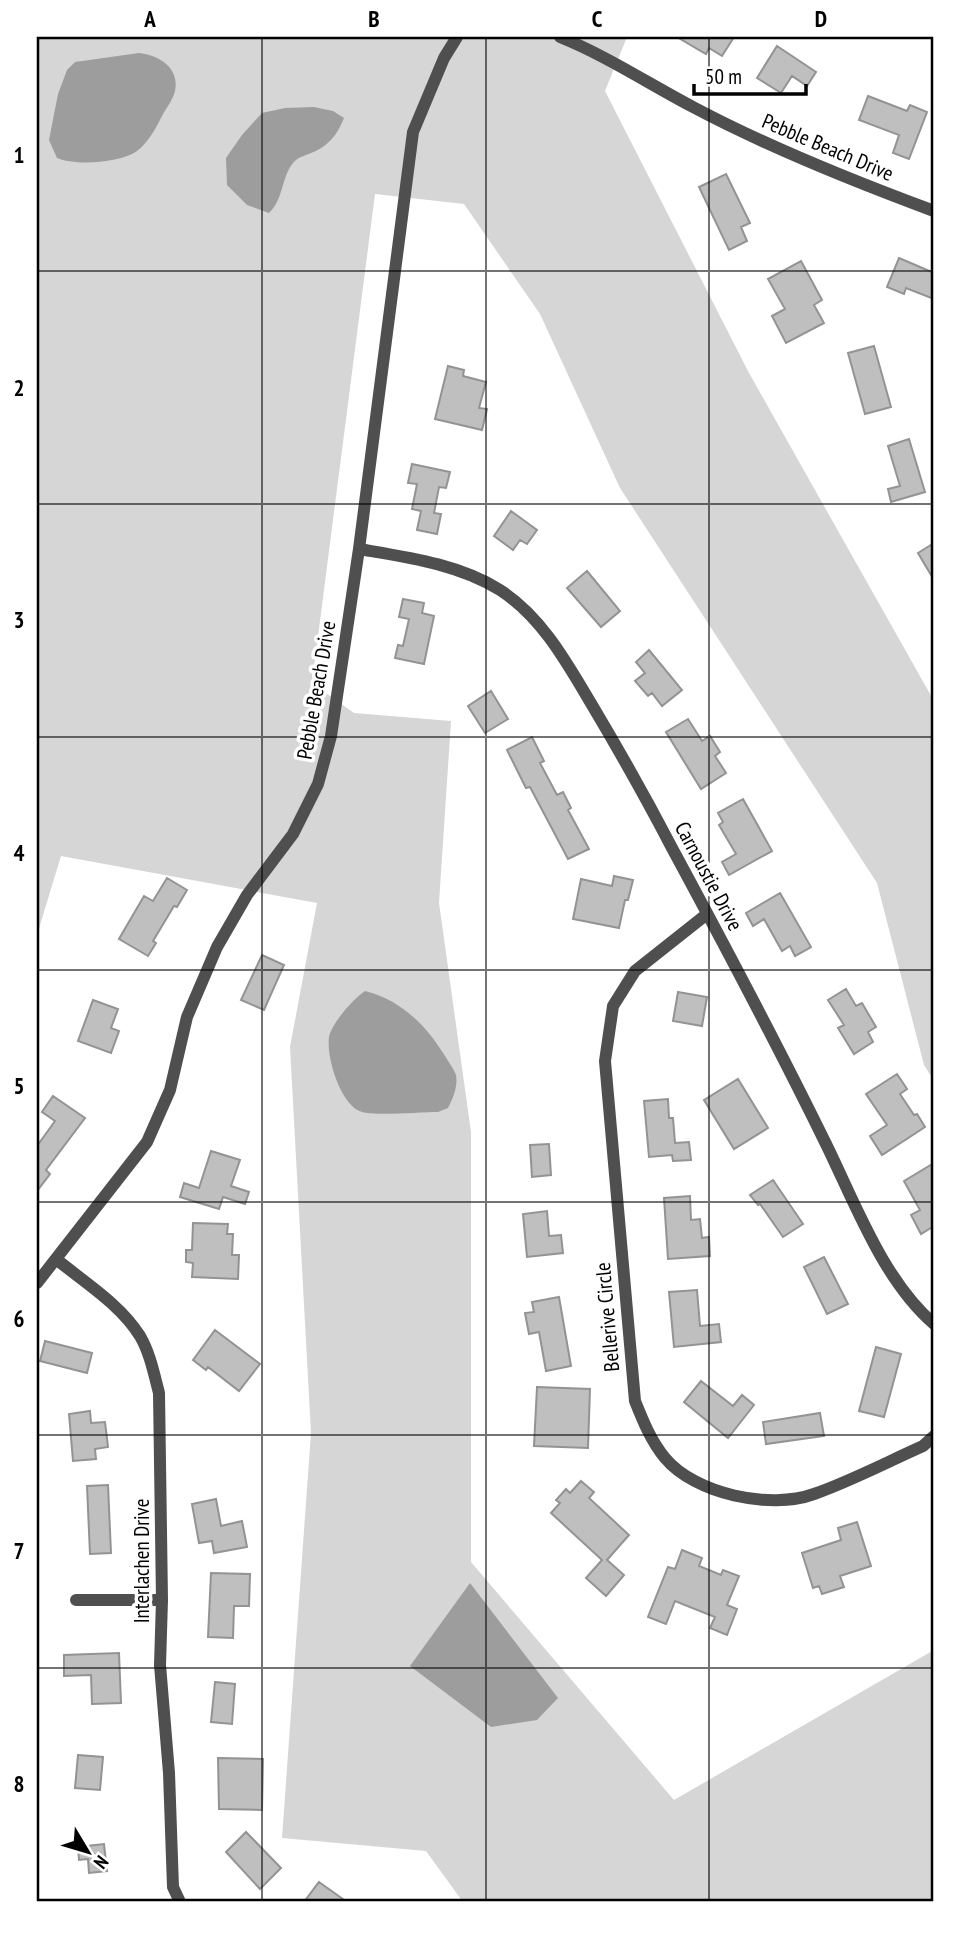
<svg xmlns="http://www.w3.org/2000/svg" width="971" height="1939" font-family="'PT Sans Narrow',sans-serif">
<rect width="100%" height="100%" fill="#fff"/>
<!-- green -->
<path fill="#d6d6d6" d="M 37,37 L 627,37 L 605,91 L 749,373 L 934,701 L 934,1081 L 924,1065 L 877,883 L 620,488 L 540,314 L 464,204 L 375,194 L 312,683 L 354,713 L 451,721 L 439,903 L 471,1132 L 471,1562 L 674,1800 L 934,1650 L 934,1902 L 463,1902 L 426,1851 L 282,1838 L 311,1433 L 290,1047 L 317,903 L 61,856 L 37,935 Z"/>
<!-- water -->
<path fill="#9d9d9d" d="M 139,53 C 159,55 180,68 175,91 C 173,100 166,108 162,116 C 156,128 148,143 137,151 C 120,163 75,166 57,158 L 49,140 L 58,94 L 67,70 L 75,62 Z
M 314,107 L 333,111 L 344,118 C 337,135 329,146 311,153 C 307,155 299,157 296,160 C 281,173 285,198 269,213 L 247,205 L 227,185 L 226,158 L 242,135 L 262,113 L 285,108 Z
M 365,991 C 401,1000 426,1025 445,1056 C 448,1061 454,1069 456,1075 C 458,1087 453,1098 448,1108 L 438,1112 C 421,1112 376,1116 362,1112 C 341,1106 326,1058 329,1037 C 332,1023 353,999 365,991 Z
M 470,1583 L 558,1698 L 537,1720 L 491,1727 L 410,1666 Z"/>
<!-- building -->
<path fill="#bfbfbf" stroke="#939393" stroke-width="2" d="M 677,37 L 734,37 L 722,56 L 709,48 L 706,54 Z
M 777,46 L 816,72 L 807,86 L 792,76 L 781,93 L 757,78 Z
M 868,96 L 907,111 L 910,105 L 927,112 L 909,159 L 893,153 L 899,135 L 859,120 Z
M 726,174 L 750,223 L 741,227 L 747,241 L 729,250 L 699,187 Z
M 899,258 L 934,273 L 934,299 L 906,288 L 904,294 L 887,287 Z
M 801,261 L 822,300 L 814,305 L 824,323 L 786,343 L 772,316 L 785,309 L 768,279 Z
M 874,346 L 891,407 L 865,414 L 848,353 Z
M 448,366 L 464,370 L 463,376 L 486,382 L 479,408 L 487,409 L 482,430 L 435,419 Z
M 909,439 L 925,492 L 891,502 L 888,489 L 900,486 L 888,446 Z
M 412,464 L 450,472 L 446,488 L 439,487 L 434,513 L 441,514 L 437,534 L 417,530 L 421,511 L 412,509 L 417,484 L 408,483 Z
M 511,511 L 537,530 L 527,544 L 520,540 L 513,550 L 494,536 Z
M 934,543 L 934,580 L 918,553 Z
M 587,571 L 620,611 L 601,627 L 567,588 Z
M 403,599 L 424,603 L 422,613 L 434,616 L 424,664 L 395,658 L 398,645 L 403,646 L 409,619 L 399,617 Z
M 649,650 L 682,690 L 662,706 L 652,693 L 648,696 L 635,681 L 645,673 L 636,662 Z
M 491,691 L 508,719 L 485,733 L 468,706 Z
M 688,719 L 702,741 L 710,736 L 720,752 L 715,756 L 726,773 L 701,789 L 666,732 Z
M 532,737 L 544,761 L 540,763 L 557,795 L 563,792 L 571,808 L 568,810 L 589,849 L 568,859 L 530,787 L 526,788 L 507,750 Z
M 743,799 L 772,851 L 729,875 L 722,862 L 736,854 L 719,825 L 723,822 L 718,813 Z
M 614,876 L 633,880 L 628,900 L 625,900 L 619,928 L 573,919 L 581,879 L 612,886 Z
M 167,878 L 187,890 L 177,907 L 174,906 L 153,941 L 156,943 L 148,956 L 119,939 L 144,896 L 153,901 Z
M 780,893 L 811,947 L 795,956 L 790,946 L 782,951 L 764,919 L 753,926 L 746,913 Z
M 262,955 L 284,965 L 264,1010 L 241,1000 Z
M 846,989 L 856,1006 L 862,1003 L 876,1027 L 868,1032 L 873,1042 L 854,1054 L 838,1028 L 844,1025 L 828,1000 Z
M 678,992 L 707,997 L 702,1026 L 673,1021 Z
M 93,1000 L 118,1009 L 111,1028 L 119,1031 L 111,1053 L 78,1041 Z
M 897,1074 L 907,1089 L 900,1094 L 914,1115 L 917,1114 L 925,1127 L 882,1155 L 870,1136 L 887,1125 L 866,1094 Z
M 738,1079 L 768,1128 L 734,1149 L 704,1100 Z
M 53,1096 L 85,1118 L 46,1170 L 50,1174 L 37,1191 L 37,1146 L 55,1121 L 42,1112 Z
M 668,1099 L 669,1118 L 673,1118 L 675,1143 L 689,1142 L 691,1160 L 673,1161 L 672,1155 L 649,1157 L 644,1101 Z
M 549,1144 L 551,1175 L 532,1177 L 530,1145 Z
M 211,1151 L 240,1160 L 231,1186 L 249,1192 L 245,1204 L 223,1197 L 219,1209 L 180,1197 L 184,1183 L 199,1188 Z
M 934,1163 L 934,1226 L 921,1234 L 911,1215 L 920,1210 L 904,1181 Z
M 773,1180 L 803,1224 L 783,1237 L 760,1204 L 758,1205 L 750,1195 Z
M 690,1196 L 691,1220 L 700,1219 L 702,1238 L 709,1237 L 710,1256 L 668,1259 L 664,1198 Z
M 547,1211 L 549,1236 L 561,1235 L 563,1253 L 527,1257 L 523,1214 Z
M 193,1223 L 228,1224 L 227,1234 L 233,1234 L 232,1255 L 239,1255 L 238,1279 L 192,1277 L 193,1263 L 186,1262 L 186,1250 L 192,1250 Z
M 824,1257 L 848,1304 L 827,1314 L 804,1267 Z
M 697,1290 L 700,1326 L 719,1324 L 721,1342 L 674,1347 L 669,1292 Z
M 559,1297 L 571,1366 L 546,1371 L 539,1332 L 529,1334 L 525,1313 L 534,1312 L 532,1302 Z
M 215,1330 L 260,1364 L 239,1391 L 208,1367 L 206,1370 L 193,1360 Z
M 45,1341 L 92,1353 L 87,1373 L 40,1361 Z
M 876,1347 L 901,1354 L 884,1417 L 859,1411 Z
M 701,1381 L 733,1406 L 742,1395 L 754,1405 L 728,1438 L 684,1402 Z
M 537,1387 L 590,1389 L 588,1448 L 534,1446 Z
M 90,1411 L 91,1423 L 105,1422 L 108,1447 L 95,1449 L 96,1459 L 73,1461 L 69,1414 Z
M 820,1413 L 824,1436 L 766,1444 L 763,1422 Z
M 581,1481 L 594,1492 L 589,1498 L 629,1535 L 607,1560 L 624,1575 L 606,1596 L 586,1578 L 602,1560 L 551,1513 L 560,1503 L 556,1500 L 566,1489 L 570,1493 Z
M 108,1485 L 111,1553 L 90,1554 L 87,1486 Z
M 216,1499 L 221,1526 L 242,1521 L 247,1547 L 214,1553 L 212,1541 L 199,1543 L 192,1504 Z
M 857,1522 L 871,1566 L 840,1576 L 844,1587 L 822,1594 L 819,1586 L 813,1588 L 802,1553 L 841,1540 L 838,1528 Z
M 682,1550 L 702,1558 L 699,1566 L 721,1575 L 723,1570 L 739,1576 L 727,1605 L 737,1609 L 727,1635 L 710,1628 L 715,1617 L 675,1601 L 666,1624 L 648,1617 L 668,1567 L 675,1569 Z
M 211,1573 L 250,1574 L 249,1606 L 234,1606 L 233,1638 L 208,1637 Z
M 119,1653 L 121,1703 L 92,1704 L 91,1675 L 64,1676 L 64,1655 Z
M 215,1682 L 235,1684 L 232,1724 L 211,1722 Z
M 78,1755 L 103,1757 L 100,1790 L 75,1788 Z
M 218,1758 L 263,1759 L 262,1810 L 219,1809 Z
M 246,1832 L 281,1868 L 260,1889 L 226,1852 Z
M 104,1844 L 107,1871 L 89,1873 L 88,1859 L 79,1860 L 78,1847 Z
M 319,1882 L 347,1902 L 304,1902 Z"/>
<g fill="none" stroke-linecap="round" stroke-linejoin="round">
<!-- minor -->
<path stroke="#4f4f4f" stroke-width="12" d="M 560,37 C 607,56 649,84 693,107 C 770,148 853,181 934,211
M 359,549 C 406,557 459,564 500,590 C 542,617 567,663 592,705 C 620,752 647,800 672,848 C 725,946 777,1044 826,1144 C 855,1203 883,1280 934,1324
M 707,914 L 635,971 L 613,1006 L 605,1061 L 635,1401 C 643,1421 651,1441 665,1458 C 695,1494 770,1510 814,1494 C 851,1481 887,1462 923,1446 L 934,1436
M 56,1259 C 84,1282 120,1304 140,1336 C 150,1353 154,1374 159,1393 L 162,1600 L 160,1665 L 169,1773 L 173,1887 L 180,1902
M 37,1283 L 147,1142 L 170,1090 L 187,1017 L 217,947 L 247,895 L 293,834 L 318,784 L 331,736 L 359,549 L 413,132 L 444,58 L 457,37
M 76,1600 L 162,1600"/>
</g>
<!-- grid -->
<path fill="none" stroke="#000" stroke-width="2" stroke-opacity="0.55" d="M 262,37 L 262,1902M 486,37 L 486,1902M 709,37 L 709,1902M 37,271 L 934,271M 37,504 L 934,504M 37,737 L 934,737M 37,970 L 934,970M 37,1202 L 934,1202M 37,1435 L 934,1435M 37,1668 L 934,1668"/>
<g text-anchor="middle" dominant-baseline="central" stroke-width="7" stroke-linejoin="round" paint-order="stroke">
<!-- street labels -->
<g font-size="21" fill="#000" stroke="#fff">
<text transform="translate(828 147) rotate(23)">Pebble Beach Drive</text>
<text transform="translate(316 690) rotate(-80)">Pebble Beach Drive</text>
<text transform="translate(709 876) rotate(62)">Carnoustie Drive</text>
<text transform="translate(607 1317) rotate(-95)">Bellerive Circle</text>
<text transform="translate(141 1561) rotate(-90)">Interlachen Drive</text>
</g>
</g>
<!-- border -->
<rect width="971" height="1939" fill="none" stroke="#ffffff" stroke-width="77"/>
<!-- north arrow -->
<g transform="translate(88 1852) rotate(128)" stroke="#ffffff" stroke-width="5" paint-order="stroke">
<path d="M0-5L12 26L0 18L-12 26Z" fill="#000000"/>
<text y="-10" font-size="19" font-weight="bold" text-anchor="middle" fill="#000000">N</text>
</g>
<!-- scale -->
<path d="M694 84v10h112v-10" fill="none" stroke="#000000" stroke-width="3.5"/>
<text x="705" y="84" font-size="21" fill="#000000" stroke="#ffffff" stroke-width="5" paint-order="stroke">50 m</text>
<rect x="38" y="38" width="894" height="1862" fill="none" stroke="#000" stroke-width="2.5"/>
<g font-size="23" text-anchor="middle" font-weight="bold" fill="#000">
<text x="150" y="27">A</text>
<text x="374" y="27">B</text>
<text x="597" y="27">C</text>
<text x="821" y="27">D</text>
<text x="19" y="163">1</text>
<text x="19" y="396">2</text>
<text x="19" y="628">3</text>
<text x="19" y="861">4</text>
<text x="19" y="1094">5</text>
<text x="19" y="1327">6</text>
<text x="19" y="1559">7</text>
<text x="19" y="1792">8</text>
</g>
</svg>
